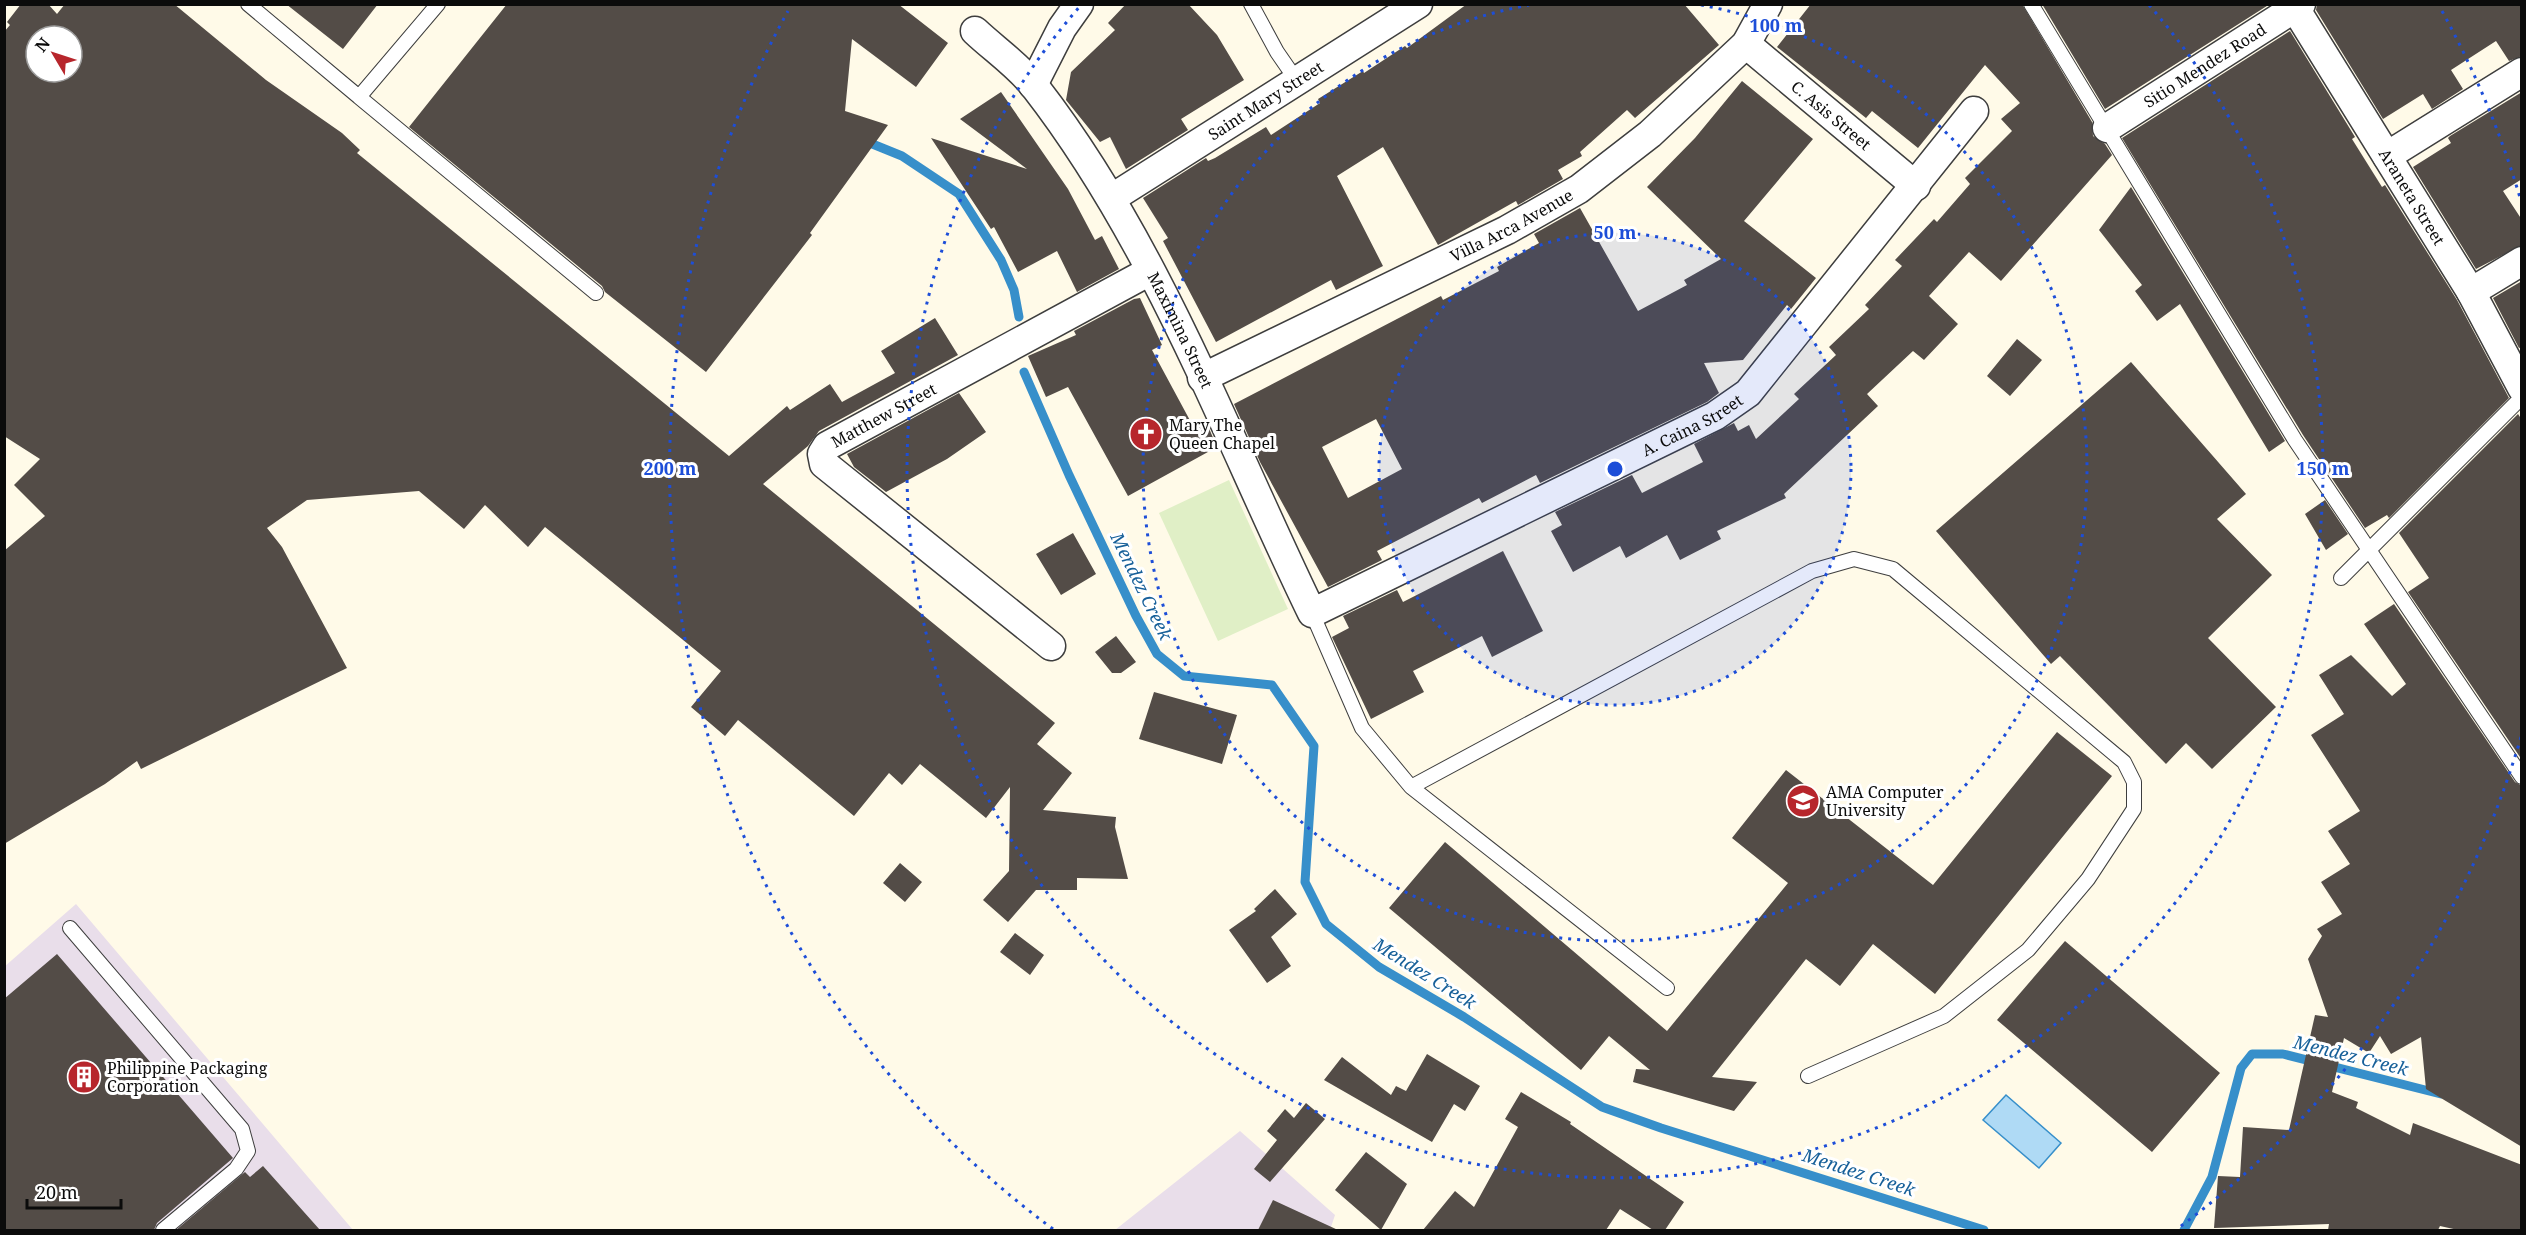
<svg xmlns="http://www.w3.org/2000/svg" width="2526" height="1235" font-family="'Noto Serif',serif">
<rect width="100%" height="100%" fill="#fffae8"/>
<!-- industrial -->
<path fill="#e9deea" d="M 76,904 L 353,1230 L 5,1230 L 4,967 Z
M 1240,1131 L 1335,1215 L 1330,1230 L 1115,1230 Z"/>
<!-- pitch -->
<path fill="#e0efc6" d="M 1229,480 L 1288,609 L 1218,641 L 1159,513 Z"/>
<!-- water -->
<path fill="#afdaf5" stroke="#378fca" stroke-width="1.5" d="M 2006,1095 L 2061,1143 L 2039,1168 L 1983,1120 Z"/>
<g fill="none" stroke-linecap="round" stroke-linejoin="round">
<!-- stream -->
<path stroke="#378fca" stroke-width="9" d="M 865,141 L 902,156 L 959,194 L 1001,260 L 1014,290 L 1019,317
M 1024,372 L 1069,475 L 1136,616 L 1157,654 L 1184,676 L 1272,685 L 1314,746 L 1305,882 L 1326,924 L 1379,967 L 1464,1017 L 1602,1107 L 1661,1128 L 1984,1230
M 2184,1230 L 2212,1177 L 2241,1068 L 2252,1054 L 2283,1054 L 2441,1094"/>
</g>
<!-- building -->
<path fill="#534c47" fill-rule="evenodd" d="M 21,4 L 48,4 L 57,14 L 65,4 L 174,4 L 266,80 L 342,133 L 360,150 L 357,153 L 729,456 L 787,406 L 790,410 L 830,384 L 842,402 L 895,373 L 881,351 L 935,318 L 958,355 L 819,431 L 808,446 L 763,484 L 1055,723 L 1037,744 L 1072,773 L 1043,810 L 1116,817 L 1115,827 L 1128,879 L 1077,878 L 1077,890 L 1036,890 L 1008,922 L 983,900 L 1009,871 L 1010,787 L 986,818 L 920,764 L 902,785 L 889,773 L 854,816 L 738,720 L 725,736 L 691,707 L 721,671 L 545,527 L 528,547 L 485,505 L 464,529 L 419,491 L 307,500 L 267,528 L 282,547 L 347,668 L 141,769 L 137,761 L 105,784 L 4,844 L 4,551 L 45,516 L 14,485 L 40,459 L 4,436 L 4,32 L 10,25 L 7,22 ZM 36,36 L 72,36 L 72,72 L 36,72 Z
M 286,4 L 378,4 L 343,49 Z
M 507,4 L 898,4 L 948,43 L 916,87 L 852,39 L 845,111 L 888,125 L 810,233 L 812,235 L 706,372 L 605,292 L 602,286 L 409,127 Z
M 1126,4 L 1188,4 L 1217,35 L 1244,80 L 1181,119 L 1188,130 L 1126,169 L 1110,137 L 1100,142 L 1066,100 L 1071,72 L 1115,30 L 1108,23 Z
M 1467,4 L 1684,4 L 1719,45 L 1635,118 L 1627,110 L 1580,152 L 1582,156 L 1558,170 L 1563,179 L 1518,205 L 1516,201 L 1438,245 L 1383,147 L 1337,176 L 1383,266 L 1336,290 L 1331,280 L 1216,342 L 1163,241 L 1168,238 L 1143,198 L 1206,158 L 1208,161 L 1215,158 L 1266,127 L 1271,135 L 1320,103 L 1318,99 L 1363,71 L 1364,73 L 1405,46 L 1407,48 Z
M 1811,4 L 2022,4 L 2092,122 L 2093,136 L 2105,144 L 2112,155 L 2001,281 L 1969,252 L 1929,296 L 1958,324 L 1924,360 L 1913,351 L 1867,394 L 1878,406 L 1784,494 L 1786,498 L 1717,531 L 1721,539 L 1680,560 L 1667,535 L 1626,558 L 1620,546 L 1573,572 L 1551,531 L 1562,525 L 1555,512 L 1632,475 L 1642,493 L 1703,462 L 1694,444 L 1734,423 L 1738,431 L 1749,425 L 1756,439 L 1799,399 L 1794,394 L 1836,355 L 1829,347 L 1869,309 L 1865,305 L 1902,266 L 1895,260 L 1934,219 L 1937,222 L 1970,184 L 1965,178 L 2012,131 L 2001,119 L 2020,103 L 1985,65 L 1918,148 L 1872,111 L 1866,118 L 1777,47 Z
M 2042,4 L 2270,4 L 2105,109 Z
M 2317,4 L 2522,4 L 2522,56 L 2509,61 L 2496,41 L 2451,70 L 2463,89 L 2432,109 L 2423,94 L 2383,119 L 2316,10 Z
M 2290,31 L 2355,137 L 2352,139 L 2382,187 L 2385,185 L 2457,300 L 2509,398 L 2389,518 L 2387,515 L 2365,528 L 2303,435 L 2122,138 Z
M 1742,81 L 1813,139 L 1744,221 L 1816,278 L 1791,309 L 1787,305 L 1743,360 L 1704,363 L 1719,393 L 1707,402 L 1540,483 L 1536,475 L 1482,503 L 1479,498 L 1377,551 L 1382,560 L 1328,587 L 1260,462 L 1234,404 L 1441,296 L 1443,300 L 1499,271 L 1497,267 L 1539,243 L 1534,234 L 1580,208 L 1638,311 L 1687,285 L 1684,280 L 1721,259 L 1647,187 L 1695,138 ZM 1376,419 L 1402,469 L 1348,498 L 1322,447 Z
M 1001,92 L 1068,189 L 1095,240 L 1102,236 L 1119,269 L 1077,292 L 1057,251 L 1018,272 L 994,227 L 991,229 L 931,138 L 1027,169 L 960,119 Z
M 2522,92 L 2522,179 L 2503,191 L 2522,220 L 2522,245 L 2476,269 L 2413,167 L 2451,143 L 2448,138 L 2450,136 Z
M 2131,187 L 2285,441 L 2269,452 L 2180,304 L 2157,321 L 2135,291 L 2142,285 L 2099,230 Z
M 2522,281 L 2522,347 L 2519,348 L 2493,298 Z
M 1140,298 L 1162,345 L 1152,350 L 1193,426 L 1205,419 L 1217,447 L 1128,496 L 1068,387 L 1046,397 L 1028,356 L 1076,335 L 1074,331 L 1134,299 Z
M 2017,339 L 2042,360 L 2010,396 L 1987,376 Z
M 2131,362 L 2246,494 L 2217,519 L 2272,575 L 2208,638 L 2276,707 L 2212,769 L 2186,743 L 2166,764 L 2060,656 L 2051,664 L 1936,531 Z
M 959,393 L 986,432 L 947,459 L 886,492 L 854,467 L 847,454 Z
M 2518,414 L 2522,420 L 2522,760 L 2408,592 L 2429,578 L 2399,533 Z
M 2325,500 L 2348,534 L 2326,550 L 2305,514 Z
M 1073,533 L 1096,574 L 1061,595 L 1036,554 Z
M 1503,551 L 1543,631 L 1492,657 L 1482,636 L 1413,671 L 1424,692 L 1371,719 L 1332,637 L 1349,628 L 1343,616 L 1397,590 L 1403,602 Z
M 2394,604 L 2515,782 L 2522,786 L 2522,1147 L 2426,1089 L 2421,1037 L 2391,1054 L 2380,1036 L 2369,1053 L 2344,1038 L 2332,1092 L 2358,1102 L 2356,1108 L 2410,1135 L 2413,1123 L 2522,1165 L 2522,1230 L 2458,1230 L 2440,1226 L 2438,1230 L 2328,1230 L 2329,1224 L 2214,1228 L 2218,1176 L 2240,1177 L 2243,1127 L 2289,1130 L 2315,1015 L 2328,1017 L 2308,959 L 2322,936 L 2317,929 L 2342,914 L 2321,882 L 2350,864 L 2328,831 L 2360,811 L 2311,735 L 2344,714 L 2319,675 L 2351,655 L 2392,696 L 2406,684 L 2364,624 Z
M 1116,636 L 1136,662 L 1121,673 L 1112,673 L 1095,652 Z
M 1154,692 L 1237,715 L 1222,764 L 1139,739 Z
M 2057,732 L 2112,776 L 1935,994 L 1873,944 L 1840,986 L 1806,959 L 1712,1077 L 1757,1082 L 1734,1111 L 1633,1082 L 1636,1069 L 1650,1070 L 1609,1036 L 1581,1070 L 1389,908 L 1445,842 L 1667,1031 L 1788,883 L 1732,838 L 1786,770 L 1933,885 Z
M 900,863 L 922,882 L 905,902 L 883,883 Z
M 1275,889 L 1297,914 L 1271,937 L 1291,966 L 1267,983 L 1229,930 L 1256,911 L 1254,909 Z
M 1015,933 L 1044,955 L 1030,975 L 1000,952 Z
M 2065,941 L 2220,1073 L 2152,1152 L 1997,1020 Z
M 57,954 L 233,1158 L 157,1223 L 154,1230 L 4,1230 L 4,999 Z
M 1427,1054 L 1480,1086 L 1465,1111 L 1454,1104 L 1432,1142 L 1324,1080 L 1342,1057 L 1391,1095 L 1396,1086 L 1406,1091 Z
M 1521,1092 L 1571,1122 L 1570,1124 L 1684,1202 L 1665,1230 L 1653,1230 L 1620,1209 L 1606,1230 L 1423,1230 L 1455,1191 L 1474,1207 L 1518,1127 L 1505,1119 Z
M 1306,1103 L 1325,1119 L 1270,1182 L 1254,1169 L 1277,1140 L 1267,1131 L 1285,1109 L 1294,1118 Z
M 1366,1152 L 1407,1184 L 1381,1230 L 1335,1190 Z
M 263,1166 L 320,1230 L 176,1230 L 245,1172 L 250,1177 Z
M 1273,1200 L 1338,1230 L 1258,1230 Z"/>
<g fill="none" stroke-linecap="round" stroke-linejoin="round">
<!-- service casing -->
<g stroke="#3e3e3e" stroke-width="16">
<path id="service" d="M 248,4 L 359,97 L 438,4
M 1251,4 L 1277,52 L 1297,81
M 2031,4 L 2295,440 L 2522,777
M 359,97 L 596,293
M 2341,578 L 2522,397
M 1312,613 L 1362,728 L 1411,787 L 1667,988
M 1411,787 L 1812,571 L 1854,559 L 1893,569 L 2124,762 L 2134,782 L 2134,809 L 2088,879 L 2028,950 L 1944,1016 L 1808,1076
M 70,928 L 242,1129 L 248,1151 L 236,1169 L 163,1230"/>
</g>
<!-- minor casing -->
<g stroke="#3e3e3e" stroke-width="31">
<g id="minor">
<path id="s1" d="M 2295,8 L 2471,292 L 2522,388"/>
<path id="s2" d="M 975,31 C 994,49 1019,66 1035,87 C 1157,244 1226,436 1312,613 L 1715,416 L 1748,393 L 1974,111"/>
<path id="s3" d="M 1746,44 L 1916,186"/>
<path d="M 1033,85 L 1062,28 L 1079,4"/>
<path id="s4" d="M 2107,128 L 2301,4"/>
<path d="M 2387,156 L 2522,72"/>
<path id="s5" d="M 1112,198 L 1418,4"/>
<path d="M 2471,292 L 2522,261"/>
<path id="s6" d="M 1202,378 L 1507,230 L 1579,189 L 1650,134 L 1746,44 L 1768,4"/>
<path id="s7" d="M 1051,646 L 824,464 L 822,454 L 827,446 L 1150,271"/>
</g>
</g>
<!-- service -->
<use href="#service" stroke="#fff" stroke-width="14"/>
<!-- minor -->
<use href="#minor" stroke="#fff" stroke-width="28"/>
</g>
<!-- distance rings -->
<circle cx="1615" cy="469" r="236" fill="#1d4ed8" fill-opacity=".12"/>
<g fill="none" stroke="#1d4ed8" stroke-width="3" stroke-dasharray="3 6">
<circle cx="1615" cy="469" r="236"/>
<path d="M1701 5A472 472 0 1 1 1529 5"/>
<path d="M2149 5A708 708 0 1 1 1081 5"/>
<path d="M2521 737A945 945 0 0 1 2177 1229M1053 1229A945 945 0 0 1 788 11M2442 11A945 945 0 0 1 2521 201"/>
</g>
<!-- icons -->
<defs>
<g id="church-disc" transform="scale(1.725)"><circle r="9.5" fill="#b7262c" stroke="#fff"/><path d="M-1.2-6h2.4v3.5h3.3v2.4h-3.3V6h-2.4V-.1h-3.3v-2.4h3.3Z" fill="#fff"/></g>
<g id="university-disc" transform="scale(1.725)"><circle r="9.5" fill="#b7262c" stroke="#fff"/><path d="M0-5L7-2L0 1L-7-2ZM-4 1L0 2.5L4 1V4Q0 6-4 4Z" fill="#fff"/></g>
<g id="building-disc" transform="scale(1.725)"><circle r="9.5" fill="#b7262c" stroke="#fff"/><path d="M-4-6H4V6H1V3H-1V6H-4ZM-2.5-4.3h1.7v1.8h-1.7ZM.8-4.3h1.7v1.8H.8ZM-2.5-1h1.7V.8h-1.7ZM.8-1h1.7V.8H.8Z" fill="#fff"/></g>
</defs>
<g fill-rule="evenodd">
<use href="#church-disc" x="1146" y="434"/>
<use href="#university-disc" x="1803" y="801"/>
<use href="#building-disc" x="84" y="1077"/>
</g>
<g text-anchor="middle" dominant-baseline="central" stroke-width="6" stroke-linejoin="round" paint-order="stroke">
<!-- street labels -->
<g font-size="16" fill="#0b0b0b" stroke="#fff">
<text stroke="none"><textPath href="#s4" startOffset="116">Sitio Mendez Road</textPath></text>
<text stroke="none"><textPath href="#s5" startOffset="182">Saint Mary Street</textPath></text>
<text stroke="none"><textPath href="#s3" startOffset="111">C. Asis Street</textPath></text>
<text stroke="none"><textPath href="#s1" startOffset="222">Araneta Street</textPath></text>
<text stroke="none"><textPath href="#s6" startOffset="345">Villa Arca Avenue</textPath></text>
<text stroke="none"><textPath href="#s2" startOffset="366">Maximina Street</textPath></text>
<text stroke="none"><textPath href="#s7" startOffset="375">Matthew Street</textPath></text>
<text stroke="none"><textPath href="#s2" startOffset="1102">A. Caina Street</textPath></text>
</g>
<!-- poi labels -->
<g font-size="16" fill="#0b0b0b" stroke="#fff" text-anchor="start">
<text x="1169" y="425">Mary The<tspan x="1169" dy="18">Queen Chapel</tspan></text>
<text x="1826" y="792">AMA Computer<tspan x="1826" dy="18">University</tspan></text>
<text x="107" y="1068">Philippine Packaging<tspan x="107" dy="18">Corporation</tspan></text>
</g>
<!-- water labels -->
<g font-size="18" font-style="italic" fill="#176099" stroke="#fff">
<text transform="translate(1142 586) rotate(64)">Mendez Creek</text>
<text transform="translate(1425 973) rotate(32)">Mendez Creek</text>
<text transform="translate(2351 1055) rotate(14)">Mendez Creek</text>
<text transform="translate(1859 1172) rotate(18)">Mendez Creek</text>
</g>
</g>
<circle cx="1615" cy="469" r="9" fill="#1d4ed8" stroke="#fff" stroke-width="3"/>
<g font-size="18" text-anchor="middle" font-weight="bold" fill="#1d4ed8" stroke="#fff" stroke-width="6" stroke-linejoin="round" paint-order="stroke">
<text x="1776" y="32">100 m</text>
<text x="1615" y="239">50 m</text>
<text x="2323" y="475">150 m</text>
<text x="670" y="475">200 m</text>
</g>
<!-- border -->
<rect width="2526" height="1235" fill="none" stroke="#0b0b0b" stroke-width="12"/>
<!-- north arrow -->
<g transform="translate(54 54) rotate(309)"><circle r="28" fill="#ffffff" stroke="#9d9d9d" stroke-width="1.5"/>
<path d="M0-4.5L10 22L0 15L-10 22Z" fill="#b7262c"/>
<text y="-9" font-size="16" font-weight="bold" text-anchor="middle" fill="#0b0b0b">N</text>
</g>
<!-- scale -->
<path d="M27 1199v9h94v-9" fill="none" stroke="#0b0b0b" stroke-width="3"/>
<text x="36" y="1199" font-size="18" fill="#0b0b0b" stroke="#ffffff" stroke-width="4.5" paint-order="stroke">20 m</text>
</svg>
